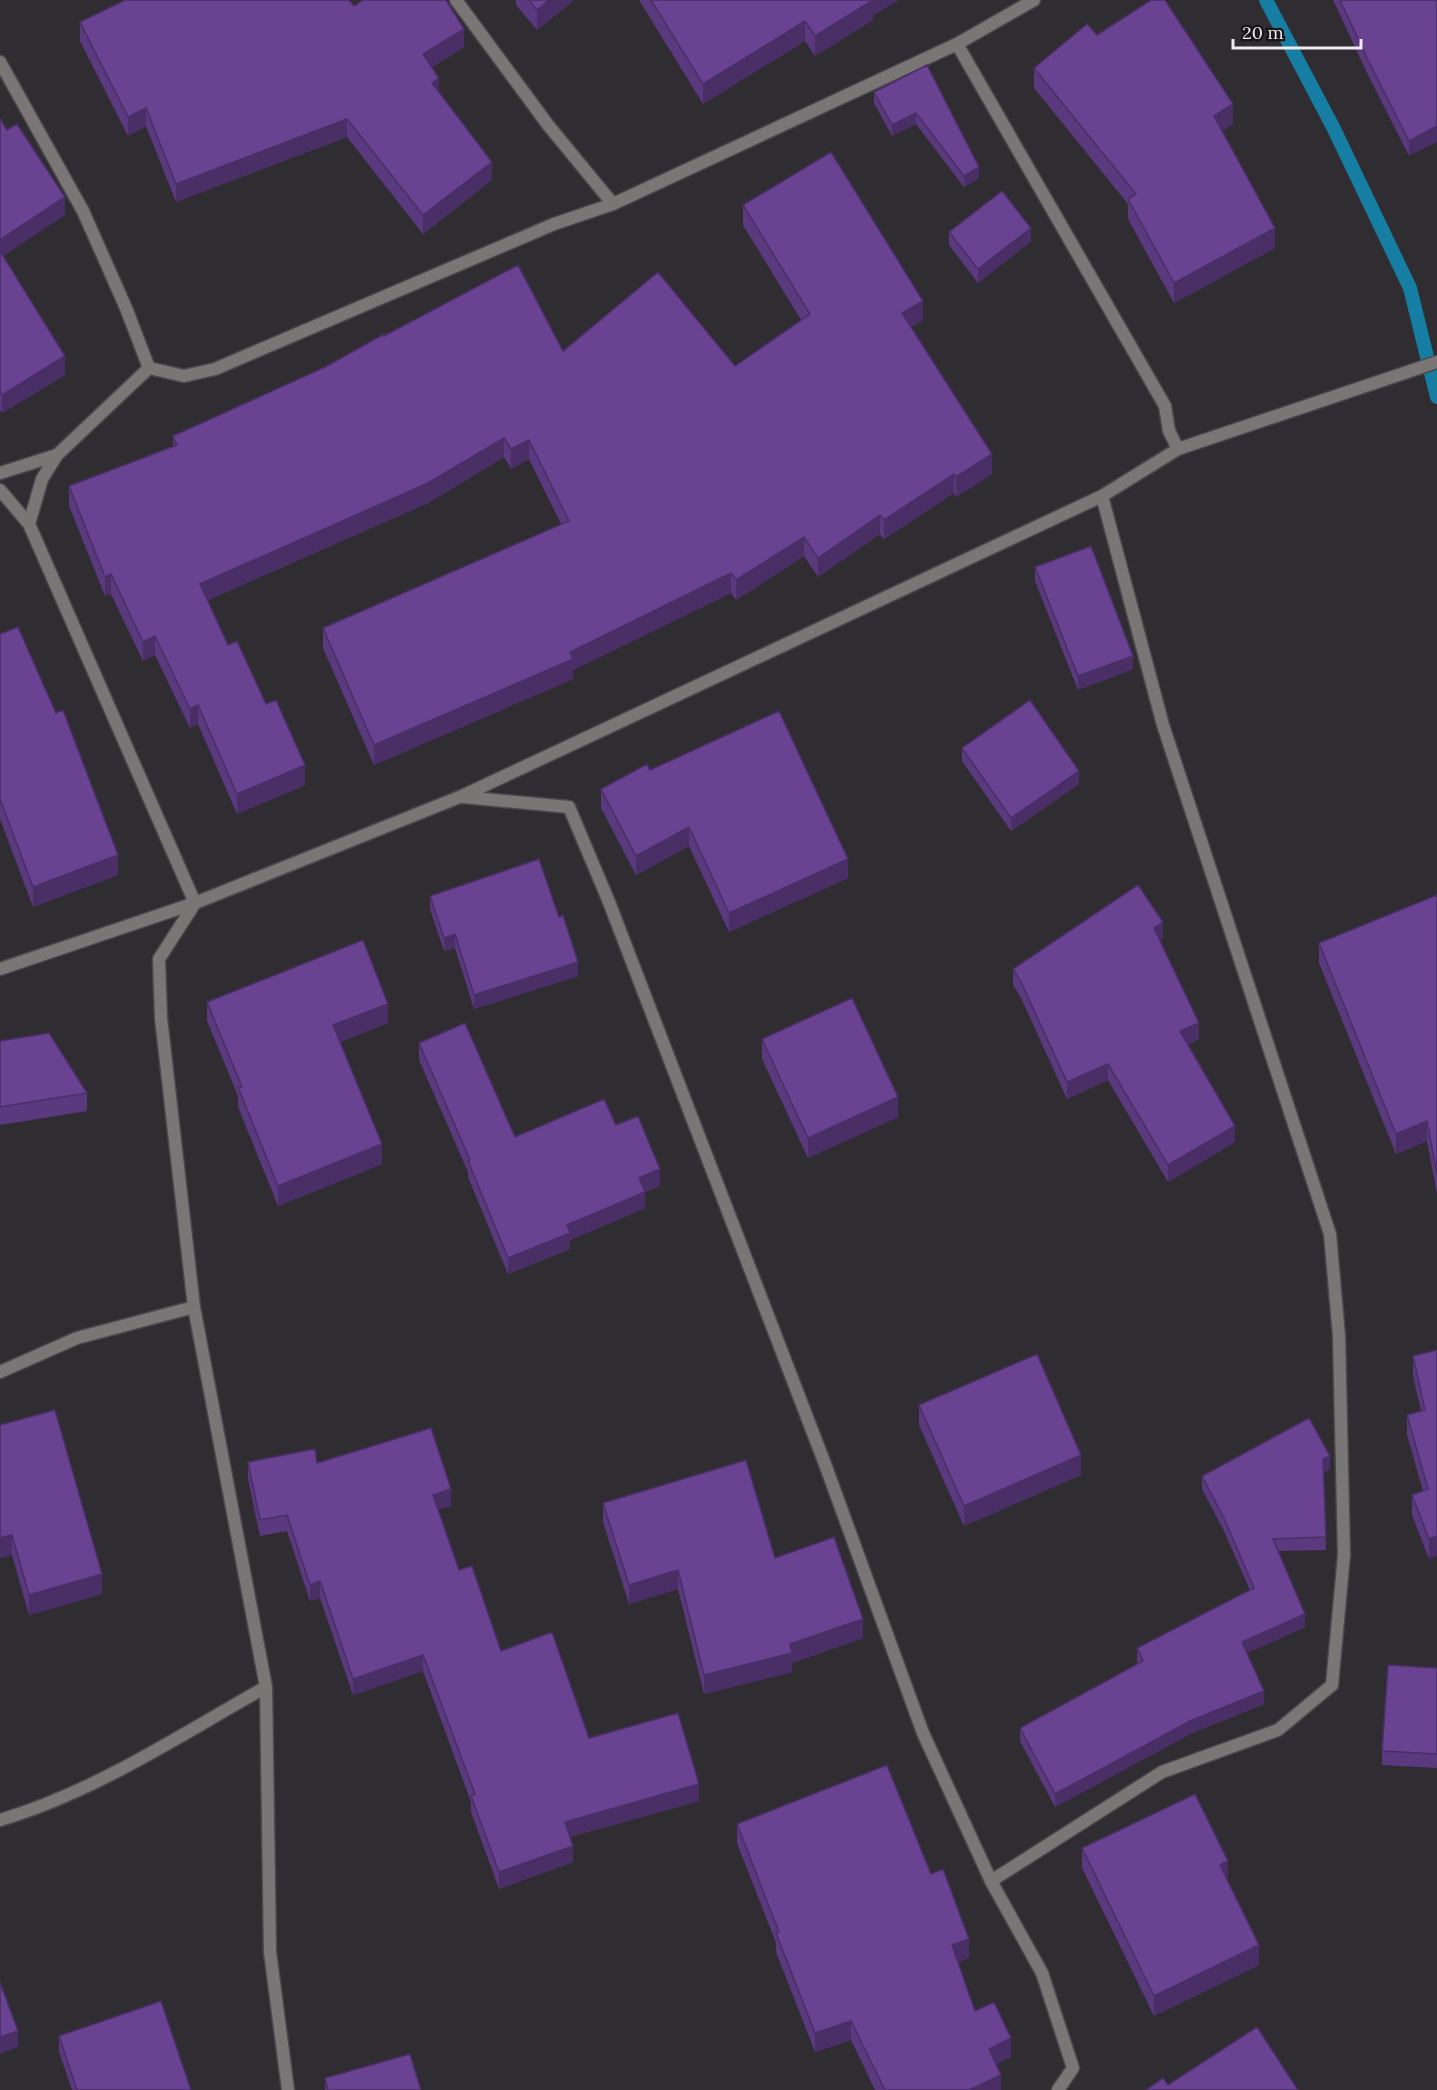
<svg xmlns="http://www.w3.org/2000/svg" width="1437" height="2090" font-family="Lora,serif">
<rect width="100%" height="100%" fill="#2f2d32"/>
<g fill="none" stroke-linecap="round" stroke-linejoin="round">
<!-- stream -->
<path stroke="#177ea3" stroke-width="14" d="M 1266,0 L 1333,127 L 1410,288 L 1437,397"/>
<!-- street casing -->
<g stroke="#4a484d" stroke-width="15">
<path id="street" d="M 456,0 L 548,125 L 613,204
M 0,62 L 83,211 L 126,308 L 149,368 L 57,455 L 42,479 L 29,524
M 149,368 L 184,376 L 215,369 L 554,224 L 613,204 L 957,44
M 1178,449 L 1437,362
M 0,473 L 57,455
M 0,490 L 29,524 L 195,903 L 159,959 L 161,1018 L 194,1307 L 266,1687 L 270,1952 L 288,2090
M 463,797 L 569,807 L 609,902 L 825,1464 L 923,1733 L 991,1881 L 1042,1973 L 1073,2068 L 1058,2090
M 0,969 L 195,903 L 462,796 L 1102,496 L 1178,449 L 1169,431 L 1165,406 L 957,44 L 1034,0
M 0,1372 L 77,1338 L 194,1307
M 0,1820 C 95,1792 180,1735 266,1687
M 991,1881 L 1162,1772 L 1278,1730 L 1332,1685 L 1344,1555 L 1339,1336 L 1330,1234 L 1163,725 L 1102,496"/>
</g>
<!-- street -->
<use href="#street" stroke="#797675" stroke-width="12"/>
</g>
<!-- wall -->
<path fill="#5a397e" d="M 516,0 L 574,0 L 537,30 L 516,5 Z
M 639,0 L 899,0 L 873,15 L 873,20 L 815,56 L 805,41 L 703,104 Z
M 1333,0 L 1437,0 L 1409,156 L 1367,73 Z
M 354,6 L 464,47 L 432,67 L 439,92 L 492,180 L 423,234 L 347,137 L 176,202 L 146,126 L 128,136 L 80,41 L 80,22 Z
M 1097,35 L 1233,124 L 1222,131 L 1275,248 L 1174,303 L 1128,219 L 1128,204 L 1034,88 L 1034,68 Z
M 927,65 L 979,178 L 964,187 L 916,124 L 892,136 L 874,103 L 874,92 Z
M 0,119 L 65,215 L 3,256 L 65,375 L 2,413 L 0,410 Z
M 743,205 L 923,320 L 911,327 L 992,474 L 956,497 L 954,493 L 884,539 L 880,534 L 818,577 L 804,556 L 736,600 L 731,593 L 573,670 L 573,679 L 374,765 L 323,648 L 323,628 L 561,524 L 529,459 L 511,469 L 504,457 L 428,503 L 208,600 L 228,645 L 305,785 L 237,814 L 198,724 L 190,728 L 155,655 L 143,661 L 111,594 L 105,596 L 69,506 L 69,486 L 173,446 L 173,436 L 325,367 L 384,336 L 735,366 L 801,320 L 743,225 Z
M 949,232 L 1031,241 L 978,283 L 949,245 Z
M 1035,567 L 1133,669 L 1078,690 L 1035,581 Z
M 0,634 L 118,875 L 33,907 L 0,819 Z
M 962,748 L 1079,784 L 1011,831 L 962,761 Z
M 650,770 L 848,878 L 729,932 L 689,846 L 636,875 L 601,808 L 601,789 Z
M 1437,895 L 1437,1194 L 1427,1141 L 1396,1154 L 1319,963 L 1319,943 Z
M 430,896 L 578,976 L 474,1009 L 455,948 L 444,951 L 430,909 Z
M 1163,938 L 1160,940 L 1199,1039 L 1187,1045 L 1235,1142 L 1168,1182 L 1108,1080 L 1067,1099 L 1021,998 L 1013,985 L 1013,969 Z
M 207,1002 L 388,1023 L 340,1042 L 382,1164 L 278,1206 L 238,1107 L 238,1096 L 207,1021 Z
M 762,1039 L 898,1117 L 808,1158 L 762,1059 Z
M 0,1041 L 87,1093 L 87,1111 L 0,1125 Z
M 419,1043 L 515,1137 L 616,1125 L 660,1186 L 645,1192 L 645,1208 L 570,1240 L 570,1249 L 508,1274 L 468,1177 L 468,1172 L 419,1060 Z
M 1437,1350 L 1429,1559 L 1412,1515 L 1412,1495 L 1423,1491 L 1407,1435 L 1407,1415 L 1421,1411 L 1413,1376 L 1413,1356 Z
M 919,1405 L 1081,1475 L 964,1526 L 919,1425 Z
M 0,1425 L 102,1594 L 29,1615 L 12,1555 L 0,1558 Z
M 248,1462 L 317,1463 L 451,1506 L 438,1509 L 459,1570 L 501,1651 L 589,1738 L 699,1801 L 570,1837 L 573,1862 L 499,1889 L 471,1812 L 471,1802 L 423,1671 L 353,1695 L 320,1598 L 310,1601 L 287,1531 L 260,1536 L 248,1479 Z
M 1330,1469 L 1324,1472 L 1326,1550 L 1278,1551 L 1305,1627 L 1247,1653 L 1264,1704 L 1192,1733 L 1055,1807 L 1020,1741 L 1020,1728 L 1138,1664 L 1137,1661 L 1137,1648 L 1250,1590 L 1223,1529 L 1202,1489 L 1202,1476 Z
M 603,1503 L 775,1558 L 863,1638 L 792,1663 L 792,1672 L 704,1694 L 678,1589 L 629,1604 L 603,1522 Z
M 1437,1668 L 1437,1768 L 1382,1765 L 1382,1751 Z
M 737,1824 L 931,1874 L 969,1958 L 958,1962 L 975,2011 L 1011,2057 L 996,2064 L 1001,2090 L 875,2090 L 851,2040 L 815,2052 L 776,1952 L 776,1943 L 737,1843 Z
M 1082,1848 L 1228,1881 L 1259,1965 L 1154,2016 L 1082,1868 Z
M 59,2036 L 191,2090 L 72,2090 L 59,2052 Z
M 325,2078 L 421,2090 L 325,2090 Z"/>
<!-- shaded-wall -->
<path fill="#4a2e66" d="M 549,0 L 574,0 L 537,30 L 537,10 Z
M 871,0 L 899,0 L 873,15 L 873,20 L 815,56 L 815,36 Z
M 805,21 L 805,41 L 703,104 L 703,84 Z
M 464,29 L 464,47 L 423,73 L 423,54 Z
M 439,78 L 439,96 L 432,83 Z
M 1233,104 L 1233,124 L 1214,136 L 1214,116 Z
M 146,108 L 146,126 L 128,136 L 128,117 Z
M 916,113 L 916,124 L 892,136 L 892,125 Z
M 347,119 L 347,137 L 176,202 L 176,184 Z
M 1437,126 L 1437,142 L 1409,156 L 1409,141 Z
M 492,162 L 492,180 L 423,234 L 423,215 Z
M 979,167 L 979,178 L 964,187 L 964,176 Z
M 65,197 L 65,215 L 0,258 L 0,240 Z
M 1031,228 L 1031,241 L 978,283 L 978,269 Z
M 1275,228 L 1275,248 L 1174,303 L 1174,283 Z
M 923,301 L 923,320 L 902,333 L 902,313 Z
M 65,356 L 65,375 L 2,413 L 2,395 Z
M 504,438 L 504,457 L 428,503 L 200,603 L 200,584 Z
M 529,440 L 529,459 L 511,469 L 511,449 Z
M 992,454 L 992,474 L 956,497 L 956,477 Z
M 954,474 L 954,493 L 884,539 L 884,520 Z
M 880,515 L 880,534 L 818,577 L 818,558 Z
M 804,537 L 804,556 L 736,600 L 736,580 Z
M 731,573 L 731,593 L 573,670 L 573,679 L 374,765 L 374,745 L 570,652 Z
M 111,574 L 111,594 L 105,596 L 105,577 Z
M 155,636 L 155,655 L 143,661 L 143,642 Z
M 1133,656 L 1133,669 L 1078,690 L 1078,676 Z
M 198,705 L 198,724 L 190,728 L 190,709 Z
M 305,765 L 305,785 L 237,814 L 237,794 Z
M 1079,771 L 1079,784 L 1011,831 L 1011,818 Z
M 689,827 L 689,846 L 636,875 L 636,856 Z
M 118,855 L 118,875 L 33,907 L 33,887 Z
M 848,859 L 848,878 L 729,932 L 729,913 Z
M 1163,922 L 1163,938 L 1154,944 L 1154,928 Z
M 455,934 L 455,948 L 444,951 L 444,938 Z
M 578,962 L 578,976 L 474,1009 L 474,995 Z
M 388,1004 L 388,1023 L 333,1045 L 333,1025 Z
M 1199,1023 L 1199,1039 L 1180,1048 L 1180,1031 Z
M 1108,1064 L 1108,1080 L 1067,1099 L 1067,1082 Z
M 898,1097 L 898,1117 L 808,1158 L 808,1138 Z
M 1427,1121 L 1427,1141 L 1396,1154 L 1396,1134 Z
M 1235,1126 L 1235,1142 L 1168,1182 L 1168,1165 Z
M 382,1144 L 382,1164 L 278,1206 L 278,1186 Z
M 660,1169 L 660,1186 L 645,1192 L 645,1208 L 570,1240 L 570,1249 L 508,1274 L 508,1258 L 567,1225 L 639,1178 Z
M 1081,1455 L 1081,1475 L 964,1526 L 964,1506 Z
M 1330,1456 L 1330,1469 L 1323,1472 L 1323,1459 Z
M 451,1489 L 451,1506 L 433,1511 L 433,1495 Z
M 12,1535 L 12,1555 L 0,1558 L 0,1538 Z
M 1437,1536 L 1437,1556 L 1429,1559 L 1429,1539 Z
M 678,1570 L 678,1589 L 629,1604 L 629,1585 Z
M 102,1574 L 102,1594 L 29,1615 L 29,1595 Z
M 320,1581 L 320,1598 L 310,1601 L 310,1585 Z
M 1305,1614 L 1305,1627 L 1242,1655 L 1242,1642 Z
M 863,1619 L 863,1638 L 792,1663 L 792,1672 L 704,1694 L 704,1675 Z
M 423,1655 L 423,1671 L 353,1695 L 353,1679 Z
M 1264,1691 L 1264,1704 L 1192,1733 L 1055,1807 L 1055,1794 L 1192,1720 Z
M 699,1784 L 699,1801 L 565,1838 L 565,1822 Z
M 573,1846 L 573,1862 L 499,1889 L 499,1872 Z
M 1228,1861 L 1228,1881 L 1220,1865 Z
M 969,1939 L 969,1958 L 952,1964 L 952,1945 Z
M 1259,1945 L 1259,1965 L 1154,2016 L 1154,1996 Z
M 851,2021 L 851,2040 L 815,2052 L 815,2033 Z
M 18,2031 L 18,2047 L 0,2054 L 0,2037 Z
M 1011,2038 L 1011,2057 L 989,2068 L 989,2049 Z
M 1001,2075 L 1001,2090 L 969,2090 Z"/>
<!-- building -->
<path fill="#694292" stroke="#4a2e66" stroke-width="1.5" d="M 125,0 L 349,0 L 354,6 L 363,0 L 446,0 L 464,29 L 423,54 L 439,78 L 432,83 L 492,162 L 423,215 L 347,119 L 176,184 L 146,108 L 128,117 L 80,22 Z
M 529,0 L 549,0 L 537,10 Z
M 651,0 L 873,0 L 815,36 L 805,21 L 703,84 Z
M 1151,0 L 1165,0 L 1233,104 L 1214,116 L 1275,228 L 1174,283 L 1128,199 L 1136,194 L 1034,68 L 1087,24 L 1097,35 Z
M 1340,0 L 1437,0 L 1437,126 L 1409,141 L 1367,58 Z
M 927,65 L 979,167 L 964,176 L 916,113 L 892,125 L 874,92 Z
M 0,119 L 7,130 L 17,124 L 65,197 L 0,240 Z
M 831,152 L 923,301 L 902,313 L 992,454 L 956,477 L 954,474 L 884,520 L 880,515 L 818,558 L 804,537 L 736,580 L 731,573 L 570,652 L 573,659 L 374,745 L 323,628 L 569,521 L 529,440 L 511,449 L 504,438 L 428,483 L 200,584 L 228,645 L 237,641 L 266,704 L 276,700 L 305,765 L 237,794 L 198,705 L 190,709 L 155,636 L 143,642 L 111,574 L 105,577 L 69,486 L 177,445 L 173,436 L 325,367 L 384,334 L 384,336 L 518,265 L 563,351 L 658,272 L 735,366 L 810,314 L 743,205 Z
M 1002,191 L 1031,228 L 978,269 L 949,232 Z
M 0,251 L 65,356 L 2,395 L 0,391 Z
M 1091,546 L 1133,656 L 1078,676 L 1035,567 Z
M 18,627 L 56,713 L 63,710 L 118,855 L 33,887 L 0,799 L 0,634 Z
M 1030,700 L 1079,771 L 1011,818 L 962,748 Z
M 779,711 L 848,859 L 729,913 L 689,827 L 636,856 L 601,789 L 647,764 L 650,770 Z
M 539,859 L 559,917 L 563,915 L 578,962 L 474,995 L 455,934 L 444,938 L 430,896 Z
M 1138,885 L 1163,922 L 1154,928 L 1199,1023 L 1180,1031 L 1235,1126 L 1168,1165 L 1108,1064 L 1067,1082 L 1021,982 L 1013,969 Z
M 1437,895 L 1437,1174 L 1427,1121 L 1396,1134 L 1319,943 Z
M 363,940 L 388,1004 L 333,1025 L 382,1144 L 278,1186 L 238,1087 L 242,1087 L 207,1002 Z
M 852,998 L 898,1097 L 808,1138 L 762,1039 Z
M 465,1023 L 515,1137 L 604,1099 L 616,1125 L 638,1116 L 660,1169 L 639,1178 L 645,1192 L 567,1225 L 570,1233 L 508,1258 L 468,1161 L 470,1160 L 419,1043 Z
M 49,1033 L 87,1093 L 0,1107 L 0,1041 Z
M 1437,1350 L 1437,1536 L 1429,1539 L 1412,1495 L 1428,1489 L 1407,1415 L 1425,1410 L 1413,1356 Z
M 1037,1354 L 1081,1455 L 964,1506 L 919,1405 Z
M 55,1410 L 102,1574 L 29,1595 L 12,1535 L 0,1538 L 0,1425 Z
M 1309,1418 L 1330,1456 L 1323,1459 L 1326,1537 L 1273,1539 L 1305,1614 L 1242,1642 L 1264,1691 L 1192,1720 L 1055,1794 L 1020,1728 L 1143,1661 L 1137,1648 L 1254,1588 L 1223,1516 L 1202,1476 Z
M 431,1428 L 451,1489 L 433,1495 L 459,1570 L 472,1566 L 501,1651 L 552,1632 L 589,1738 L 678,1713 L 699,1784 L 565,1822 L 573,1846 L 499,1872 L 471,1796 L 475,1794 L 423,1655 L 353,1679 L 320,1581 L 310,1585 L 287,1515 L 260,1520 L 248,1462 L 315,1449 L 317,1463 Z
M 746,1460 L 775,1558 L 834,1537 L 863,1619 L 790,1644 L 792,1653 L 704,1675 L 678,1570 L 629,1585 L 603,1503 Z
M 1388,1665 L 1437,1668 L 1437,1754 L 1382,1751 Z
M 887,1765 L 931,1874 L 943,1869 L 969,1939 L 952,1945 L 975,2011 L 994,2002 L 1011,2038 L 989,2049 L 1001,2075 L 969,2090 L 885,2090 L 851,2021 L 815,2033 L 776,1933 L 779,1932 L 737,1824 Z
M 1195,1794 L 1228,1861 L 1220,1865 L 1259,1945 L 1154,1996 L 1082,1848 Z
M 0,1982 L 18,2031 L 0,2037 Z
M 161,2001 L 191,2090 L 77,2090 L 59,2036 Z
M 1257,2027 L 1298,2090 L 1146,2090 L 1163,2078 L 1168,2085 Z
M 410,2054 L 421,2090 L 328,2090 L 325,2078 Z"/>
<!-- scale -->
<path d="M1233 39v9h128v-9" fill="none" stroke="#eeecf0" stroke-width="3"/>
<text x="1242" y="39" font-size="18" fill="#eeecf0" stroke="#161518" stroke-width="4.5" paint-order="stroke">20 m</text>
</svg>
